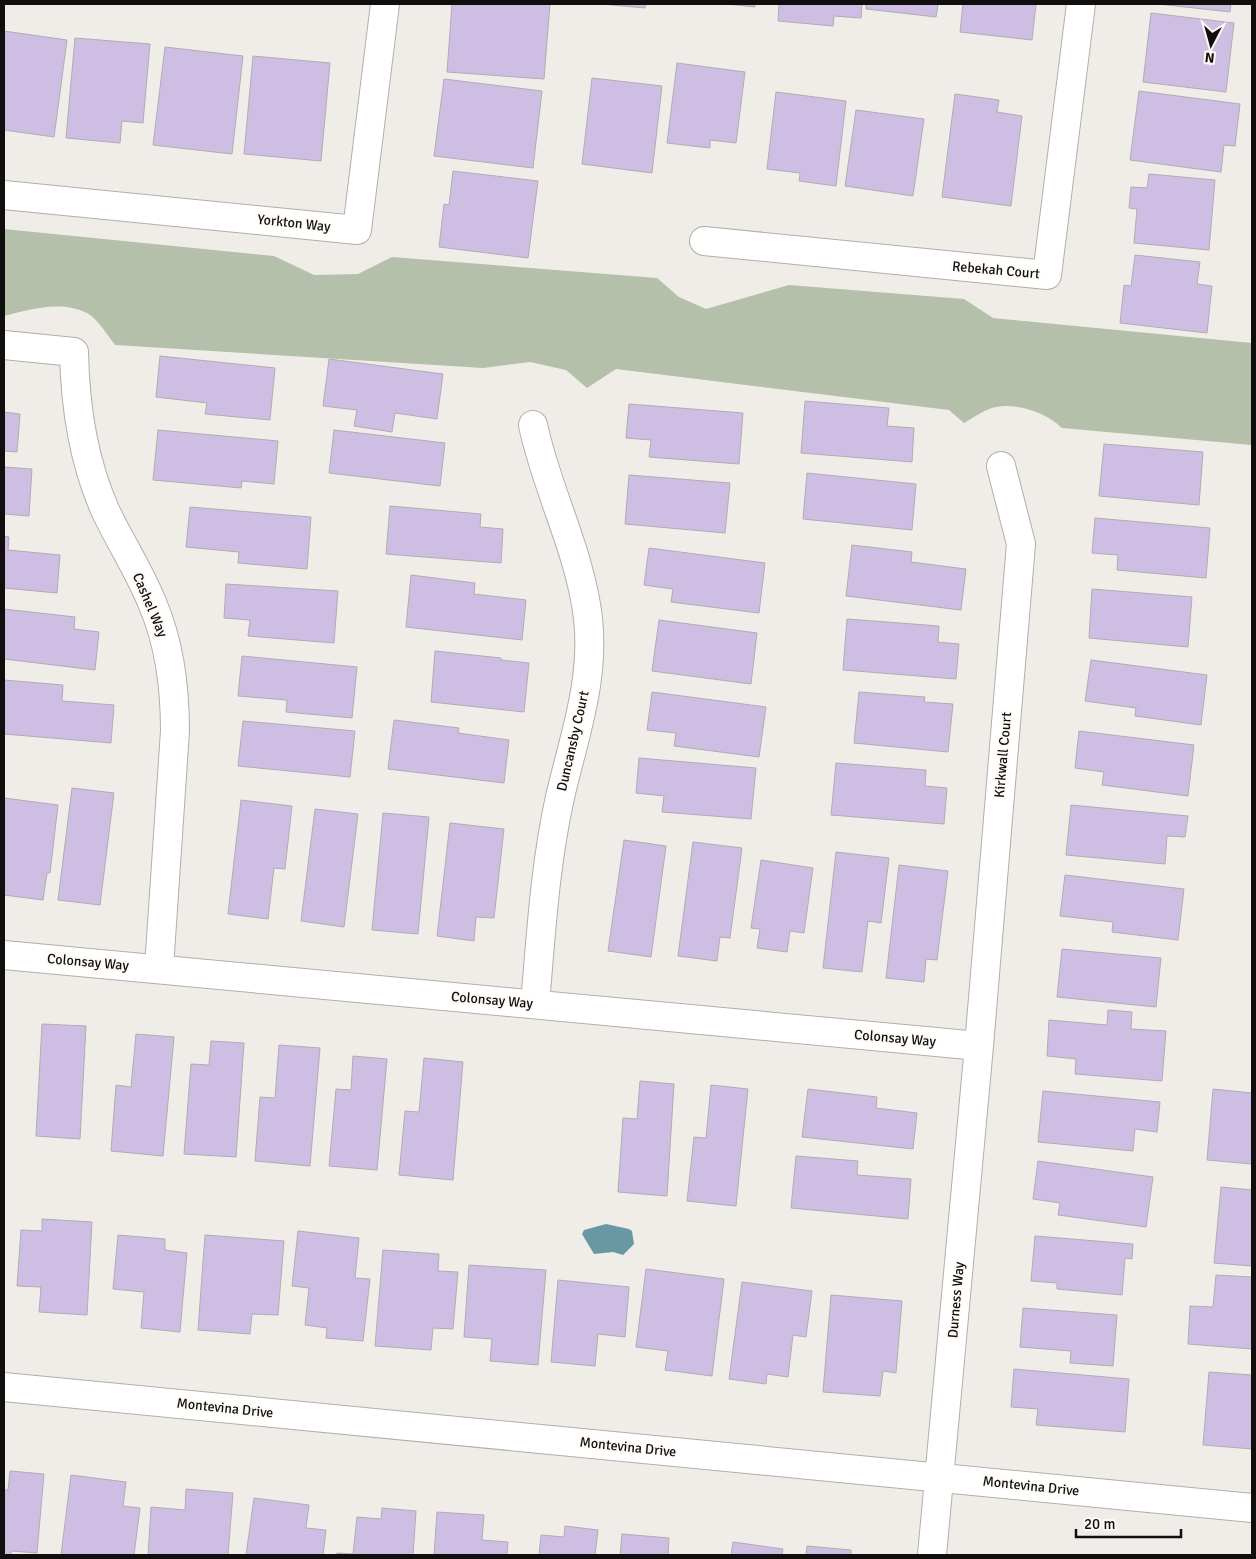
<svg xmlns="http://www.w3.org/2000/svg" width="1256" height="1559" font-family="Signika,sans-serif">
<rect width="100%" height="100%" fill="#f0ede8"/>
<!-- green -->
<path fill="#b4c0aa" d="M 4,229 L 274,256 L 314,275 L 358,274 L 392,257 L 657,278 L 679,297 L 706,309 L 789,285 L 964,299 L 993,318 L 1252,343 L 1252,445 L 1062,428 C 1046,412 1018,403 996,407 C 985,409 973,418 964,423 L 949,410 L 616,369 L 587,388 L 566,370 L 530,362 L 483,368 L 115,345 C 108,336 98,319 87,313 C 62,300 29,309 4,316 Z"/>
<!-- water -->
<path fill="#6998a5" d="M 606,1224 L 629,1229 L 632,1231 L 634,1244 L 623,1255 L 613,1252 L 594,1254 L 582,1234 L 584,1230 Z"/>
<!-- building -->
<path fill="#cfbee4" stroke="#afadb2" d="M 452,4 L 550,4 L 544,79 L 447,72 Z
M 601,4 L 646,4 L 645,8 Z
M 727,4 L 755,4 L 755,7 Z
M 779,4 L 862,4 L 861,18 L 834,16 L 833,26 L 778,21 Z
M 866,4 L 938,4 L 936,17 L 866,9 Z
M 963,4 L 1036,4 L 1032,40 L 960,32 Z
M 1158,4 L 1231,4 L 1230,12 Z
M 1151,13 L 1234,23 L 1226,92 L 1143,82 Z
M 4,31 L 67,40 L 54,137 L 4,130 Z
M 75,38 L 150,44 L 143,123 L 122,121 L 120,143 L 66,138 Z
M 165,47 L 243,56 L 232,154 L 153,145 Z
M 253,56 L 330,63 L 321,161 L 244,154 Z
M 677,63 L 745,72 L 736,143 L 710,140 L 710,148 L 667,143 Z
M 592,78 L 662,86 L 652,173 L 582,164 Z
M 444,79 L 542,91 L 533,168 L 434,156 Z
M 1139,91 L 1240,104 L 1235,146 L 1224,145 L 1221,172 L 1130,160 Z
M 776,92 L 846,101 L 836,186 L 799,181 L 800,173 L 767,169 Z
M 955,94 L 999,100 L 997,112 L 1022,116 L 1011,206 L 942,197 Z
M 856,110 L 924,119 L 913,196 L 845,186 Z
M 453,171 L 538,181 L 528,258 L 439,247 L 444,204 L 449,205 Z
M 1149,174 L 1215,180 L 1209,250 L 1134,243 L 1137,209 L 1129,208 L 1131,187 L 1147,188 Z
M 1135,255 L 1200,262 L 1197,284 L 1212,286 L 1207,333 L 1120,323 L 1124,285 L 1131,286 Z
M 160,356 L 275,368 L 270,420 L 205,414 L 207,403 L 156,397 Z
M 329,359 L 443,374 L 437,419 L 395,413 L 392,432 L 354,426 L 357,410 L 323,406 Z
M 805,401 L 889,408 L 887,426 L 914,428 L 912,462 L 801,453 Z
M 629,404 L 743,413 L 739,464 L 649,457 L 651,440 L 626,438 Z
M 4,412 L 20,414 L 17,452 L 4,451 Z
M 158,430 L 278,441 L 274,484 L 242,481 L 241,488 L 153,480 Z
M 334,430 L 445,443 L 440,486 L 329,473 Z
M 1104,444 L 1203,452 L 1199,505 L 1099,496 Z
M 4,467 L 32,469 L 29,516 L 4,514 Z
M 807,473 L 916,484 L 912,530 L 803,519 Z
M 629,475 L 730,483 L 725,533 L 625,524 Z
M 390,506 L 481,514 L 480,527 L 503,529 L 501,563 L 386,554 Z
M 190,507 L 311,517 L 307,569 L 238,563 L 239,552 L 186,547 Z
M 1095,518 L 1210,528 L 1206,578 L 1117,570 L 1118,555 L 1092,553 Z
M 4,536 L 9,537 L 8,550 L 60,555 L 57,593 L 4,588 Z
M 852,545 L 912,552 L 911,562 L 966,569 L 961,610 L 846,596 Z
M 649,548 L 765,563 L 759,613 L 671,602 L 673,589 L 644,585 Z
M 411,575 L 475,583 L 474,594 L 526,600 L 522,640 L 406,627 Z
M 226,584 L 338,591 L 334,643 L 248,636 L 250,620 L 224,618 Z
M 1092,589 L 1192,597 L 1188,647 L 1089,638 Z
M 4,609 L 75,617 L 74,629 L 99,632 L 95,670 L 4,659 Z
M 847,619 L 939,626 L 938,642 L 959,644 L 956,679 L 843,670 Z
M 659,620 L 757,633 L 751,684 L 652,671 Z
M 435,651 L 501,658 L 501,660 L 529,663 L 524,712 L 431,702 Z
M 242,656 L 357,667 L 352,718 L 286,712 L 287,700 L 238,696 Z
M 1091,660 L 1207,675 L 1201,725 L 1135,716 L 1136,708 L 1085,701 Z
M 4,680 L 63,685 L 62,701 L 114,705 L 111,743 L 4,734 Z
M 652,692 L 766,707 L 759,757 L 674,746 L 676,733 L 647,730 Z
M 859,692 L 925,697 L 924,702 L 953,704 L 948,752 L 854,743 Z
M 394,720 L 459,728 L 458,733 L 509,740 L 504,783 L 388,769 Z
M 243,721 L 355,731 L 350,777 L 238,766 Z
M 1079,731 L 1194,745 L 1188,796 L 1102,785 L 1104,772 L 1075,768 Z
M 639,758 L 756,768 L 751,819 L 662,812 L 664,796 L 636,793 Z
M 836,763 L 926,770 L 925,786 L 947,788 L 944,824 L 831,815 Z
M 72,788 L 114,793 L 100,905 L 58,900 Z
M 4,798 L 58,805 L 50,873 L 47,873 L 43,900 L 4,895 Z
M 241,800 L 292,806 L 285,869 L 274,868 L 268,919 L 228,914 Z
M 1071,805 L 1188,816 L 1185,837 L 1167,836 L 1165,864 L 1066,855 Z
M 315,809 L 358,814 L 344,927 L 301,921 Z
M 383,813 L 429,817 L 418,934 L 372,930 Z
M 450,823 L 504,829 L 494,918 L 476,917 L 474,941 L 437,936 Z
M 624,840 L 666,846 L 651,957 L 608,951 Z
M 693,842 L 742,848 L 730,938 L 720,937 L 717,961 L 678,956 Z
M 836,852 L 889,858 L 881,923 L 868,921 L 862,972 L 823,968 Z
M 761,860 L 813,868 L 804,933 L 790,931 L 787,952 L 757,948 L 760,929 L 751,928 Z
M 899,865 L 948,871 L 937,960 L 926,959 L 924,982 L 886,978 Z
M 1065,875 L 1184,889 L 1178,940 L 1112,932 L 1113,922 L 1060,916 Z
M 1062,949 L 1161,958 L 1156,1007 L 1057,997 Z
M 1108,1010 L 1132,1012 L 1131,1029 L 1166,1031 L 1162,1081 L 1075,1074 L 1076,1059 L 1047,1056 L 1049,1020 L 1107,1025 Z
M 42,1024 L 86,1026 L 80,1139 L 36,1136 Z
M 136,1034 L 174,1037 L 163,1156 L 111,1151 L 116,1085 L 131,1087 Z
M 211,1041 L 244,1043 L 236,1157 L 184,1154 L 191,1064 L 209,1065 Z
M 279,1045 L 320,1048 L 310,1166 L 255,1161 L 260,1097 L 275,1098 Z
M 353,1056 L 387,1059 L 377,1170 L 329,1166 L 336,1089 L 351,1090 Z
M 424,1058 L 463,1062 L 453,1180 L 399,1175 L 405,1111 L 419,1112 Z
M 640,1081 L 674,1084 L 667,1196 L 618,1192 L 623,1118 L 637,1119 Z
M 711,1085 L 748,1089 L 736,1206 L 687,1201 L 694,1137 L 706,1138 Z
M 808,1089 L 877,1097 L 876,1108 L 917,1113 L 913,1149 L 802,1137 Z
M 1213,1089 L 1252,1093 L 1252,1164 L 1207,1160 Z
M 1043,1091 L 1160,1102 L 1157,1132 L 1135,1129 L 1133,1151 L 1038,1142 Z
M 796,1156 L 858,1161 L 857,1175 L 911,1179 L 908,1219 L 791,1208 Z
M 1038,1161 L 1153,1177 L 1146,1227 L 1058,1215 L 1060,1203 L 1033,1199 Z
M 1221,1187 L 1252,1190 L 1252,1266 L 1214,1263 Z
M 42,1219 L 92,1222 L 87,1315 L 39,1312 L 41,1287 L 17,1286 L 21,1230 L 42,1231 Z
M 298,1231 L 359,1238 L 355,1278 L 370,1279 L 363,1341 L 326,1338 L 327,1328 L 305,1325 L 309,1288 L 292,1286 Z
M 118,1235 L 165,1239 L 165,1250 L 187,1253 L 180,1332 L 141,1328 L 144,1292 L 113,1289 Z
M 205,1235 L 284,1241 L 278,1315 L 252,1314 L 250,1334 L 198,1330 Z
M 1035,1236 L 1133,1244 L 1132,1259 L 1125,1258 L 1122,1295 L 1057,1289 L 1057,1283 L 1031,1281 Z
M 383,1250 L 439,1254 L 438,1271 L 458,1272 L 453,1329 L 433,1328 L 431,1350 L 375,1346 Z
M 469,1265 L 546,1270 L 538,1365 L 490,1361 L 492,1339 L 464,1337 Z
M 646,1269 L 724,1279 L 712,1376 L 665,1370 L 668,1351 L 636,1347 Z
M 1216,1275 L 1252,1277 L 1252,1349 L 1188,1344 L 1190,1306 L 1213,1307 Z
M 558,1280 L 629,1287 L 625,1337 L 598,1334 L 595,1366 L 551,1362 Z
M 742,1282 L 812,1291 L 806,1337 L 793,1335 L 788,1377 L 767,1374 L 766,1384 L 729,1379 Z
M 831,1295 L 902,1301 L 896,1373 L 883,1371 L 880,1396 L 823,1392 Z
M 1023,1308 L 1117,1315 L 1113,1366 L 1070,1363 L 1071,1351 L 1020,1347 Z
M 1014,1369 L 1129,1379 L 1125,1432 L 1036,1425 L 1038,1409 L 1011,1407 Z
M 1209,1372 L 1252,1375 L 1252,1449 L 1203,1445 Z
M 10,1471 L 44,1474 L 37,1553 L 11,1551 L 11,1555 L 4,1555 L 4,1490 L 8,1490 Z
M 71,1475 L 126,1482 L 123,1506 L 140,1508 L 134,1555 L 61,1555 Z
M 186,1489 L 233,1493 L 228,1555 L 148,1555 L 151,1507 L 185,1510 Z
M 254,1498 L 309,1505 L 306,1528 L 326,1530 L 323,1555 L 246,1555 Z
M 382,1508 L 416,1511 L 413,1555 L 336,1555 L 337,1553 L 353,1554 L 357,1517 L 381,1519 Z
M 437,1512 L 484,1515 L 482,1540 L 508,1542 L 507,1555 L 434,1555 Z
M 565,1526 L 598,1530 L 595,1555 L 539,1555 L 541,1535 L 564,1537 Z
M 622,1534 L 669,1538 L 668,1555 L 620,1555 Z
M 733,1542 L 783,1549 L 782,1555 L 731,1555 Z
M 807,1546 L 851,1550 L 851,1555 L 806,1555 Z"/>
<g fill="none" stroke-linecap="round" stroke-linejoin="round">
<!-- minor casing -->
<g stroke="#b2afab" stroke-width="30">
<path id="minor" d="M 4,195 L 357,230 L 385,4
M 704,241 L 1047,275 L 1081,4
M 4,345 L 74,352 C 75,406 83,460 105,510 C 120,542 140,572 153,605 C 170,645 175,688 175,731 L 159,968
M 533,425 C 547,491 580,551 588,618 C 595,680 574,737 560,797 C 545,865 541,934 535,1004
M 4,955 L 979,1046
M 4,1387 L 1252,1508
M 932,1555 L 979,1046 L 1021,544 L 1001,466"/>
</g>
<!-- minor -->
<use href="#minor" stroke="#fff" stroke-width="28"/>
</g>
<g text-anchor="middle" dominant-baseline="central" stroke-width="4" stroke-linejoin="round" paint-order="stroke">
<!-- street labels -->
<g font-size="14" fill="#100f0e" stroke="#fefaf6">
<text transform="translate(294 223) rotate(6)">Yorkton Way</text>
<text transform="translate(996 270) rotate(5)">Rebekah Court</text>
<text transform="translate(150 605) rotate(67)">Cashel Way</text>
<text transform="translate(573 741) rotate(-77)">Duncansby Court</text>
<text transform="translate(1003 755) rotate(-85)">Kirkwall Court</text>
<text transform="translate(88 962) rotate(5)">Colonsay Way</text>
<text transform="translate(492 1000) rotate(5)">Colonsay Way</text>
<text transform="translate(895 1038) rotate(5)">Colonsay Way</text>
<text transform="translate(956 1300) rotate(-85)">Durness Way</text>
<text transform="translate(225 1408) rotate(6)">Montevina Drive</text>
<text transform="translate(628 1447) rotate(6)">Montevina Drive</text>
<text transform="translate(1031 1486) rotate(6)">Montevina Drive</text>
</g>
</g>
<!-- border -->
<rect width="1256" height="1559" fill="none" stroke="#100f0e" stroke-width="10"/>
<!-- north arrow -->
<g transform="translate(1211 45) rotate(186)" stroke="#fefaf6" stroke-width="4" paint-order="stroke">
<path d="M0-4L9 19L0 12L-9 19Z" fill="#100f0e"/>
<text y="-8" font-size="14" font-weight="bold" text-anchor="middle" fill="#100f0e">N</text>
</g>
<!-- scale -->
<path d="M1076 1529v8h105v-8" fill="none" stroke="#100f0e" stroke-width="2.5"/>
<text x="1084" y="1529" font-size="15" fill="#100f0e" stroke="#fefaf6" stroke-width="4" paint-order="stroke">20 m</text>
</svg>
